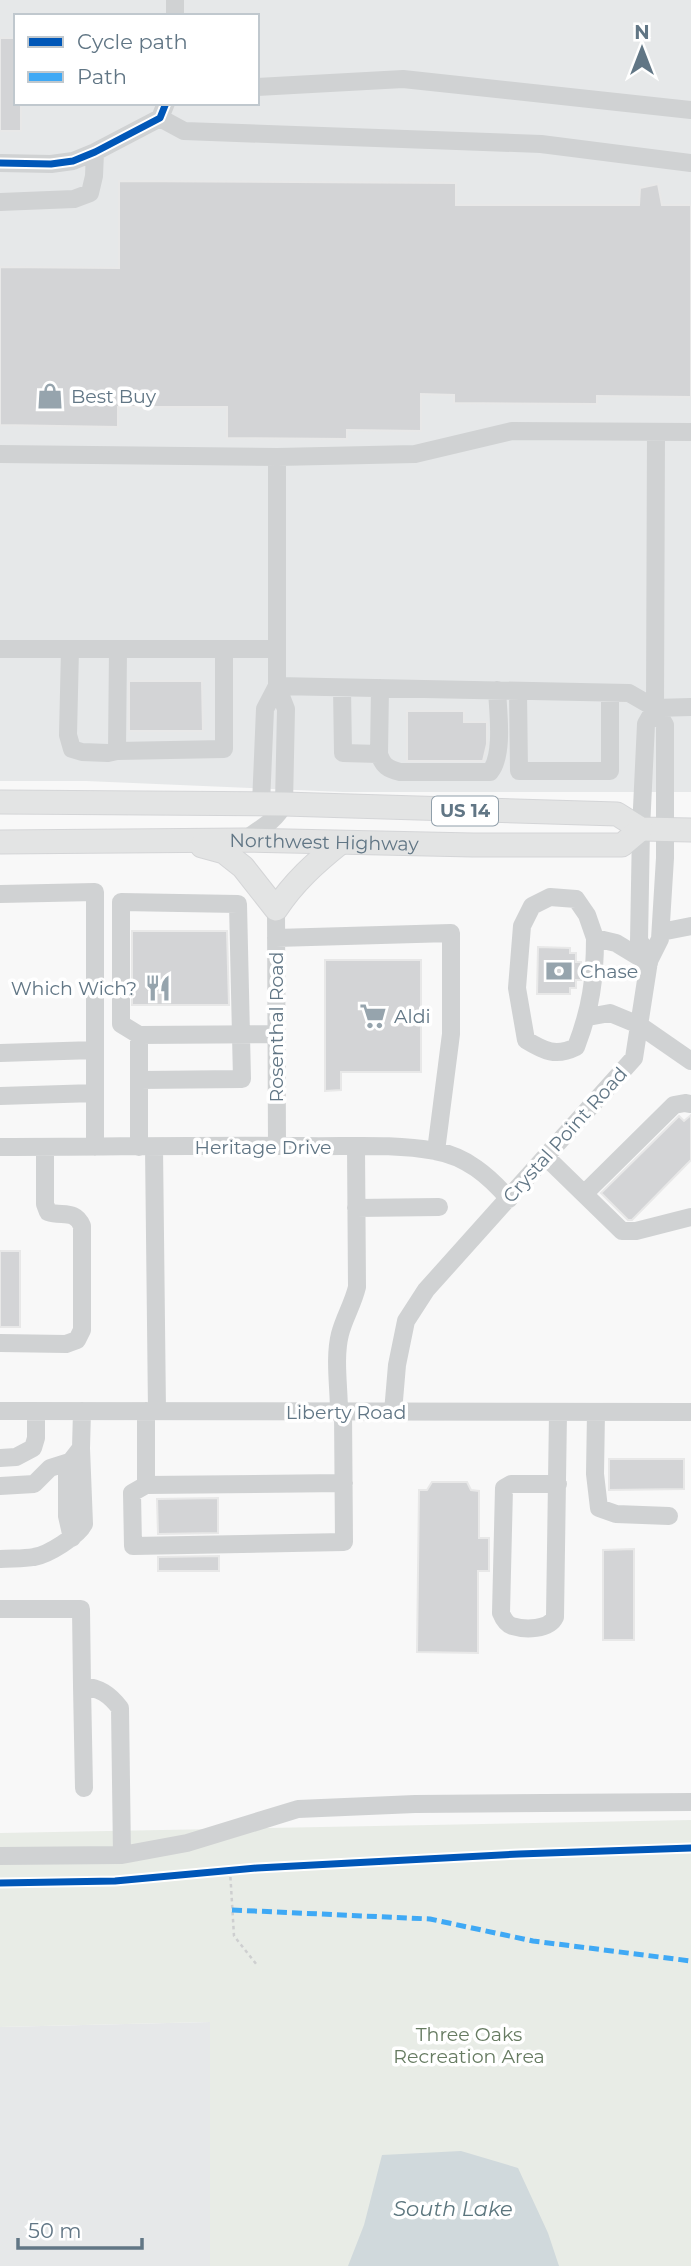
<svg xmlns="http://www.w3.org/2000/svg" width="691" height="2266" font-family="Montserrat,sans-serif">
<rect width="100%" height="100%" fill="#f8f8f8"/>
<!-- built -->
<path fill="#e6e8e9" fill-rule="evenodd" d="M 0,0 L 691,0 L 691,792 L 343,792 L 86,781 L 0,781 ZM 16,16 L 257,16 L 257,103 L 16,103 Z
M 210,2022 L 210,2266 L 0,2266 L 0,2027 Z"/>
<!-- green -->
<path fill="#e8ece6" d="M 691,1820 L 691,2266 L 210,2266 L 210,2022 L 0,2027 L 0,1833 Z"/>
<!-- water -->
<path fill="#d0d9dc" d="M 461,2151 L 518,2168 L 548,2233 L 559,2266 L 348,2266 L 364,2225 L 382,2155 Z"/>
<!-- building -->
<path fill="#d3d4d6" stroke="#e8e8e8" stroke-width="2" d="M 0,38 L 16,38 L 16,103 L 21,103 L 21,131 L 0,131 Z
M 119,181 L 456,183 L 456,205 L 639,205 L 640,188 L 658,184 L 662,205 L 691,205 L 691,397 L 597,396 L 597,404 L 454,403 L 454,395 L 421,394 L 421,431 L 347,430 L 347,439 L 227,438 L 227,407 L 118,407 L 118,427 L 0,425 L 0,267 L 119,268 Z
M 129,681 L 202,681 L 203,731 L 129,731 Z
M 407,711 L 464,711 L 464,722 L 487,722 L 487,744 L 483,761 L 407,761 Z
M 132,931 L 227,931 L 229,1005 L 132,1005 Z
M 538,947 L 570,948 L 570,953 L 576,953 L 576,962 L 581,962 L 581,980 L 576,980 L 576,988 L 570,988 L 570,994 L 537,994 Z
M 325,960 L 421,960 L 421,1072 L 341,1072 L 341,1090 L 325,1091 Z
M 691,1115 L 691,1160 L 632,1220 L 628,1220 L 601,1193 L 679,1116 L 684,1121 Z
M 0,1251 L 20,1251 L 20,1327 L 0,1327 Z
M 609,1459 L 684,1459 L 684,1489 L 609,1490 Z
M 432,1482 L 467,1482 L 471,1490 L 479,1491 L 479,1538 L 489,1538 L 489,1571 L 478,1571 L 478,1653 L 417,1652 L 419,1490 L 427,1490 Z
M 218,1498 L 218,1533 L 158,1534 L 157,1499 Z
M 634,1549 L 634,1640 L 603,1640 L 603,1550 Z
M 219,1556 L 219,1571 L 158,1571 L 158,1557 Z"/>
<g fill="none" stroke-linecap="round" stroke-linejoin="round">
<!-- major casing -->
<g stroke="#d4d5d7" stroke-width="25">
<g id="major">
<path d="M 0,802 L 284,804 L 617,814 L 641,829 L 691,830"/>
<path id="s1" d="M 0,842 L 244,840 L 473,845 L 622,845 L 641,829"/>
<path d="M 202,846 L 224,852 L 243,867 L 276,909 C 294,882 315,863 340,843"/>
</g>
</g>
<!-- path -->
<path stroke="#cecfd0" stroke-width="2.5" stroke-dasharray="3.5 3.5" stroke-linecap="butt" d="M 230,1870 L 234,1936 L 257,1965"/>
<!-- minor -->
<path stroke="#d0d2d3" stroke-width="18" d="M 175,0 L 175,16
M 257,87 L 403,79 L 691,110
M 160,118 L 184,131 L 541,144 L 691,163
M 0,163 L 51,164 L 73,161 L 95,152 L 160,118 L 166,103
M 0,202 L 74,199 L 90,193 L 94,176 L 95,152
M 0,454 L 277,457 L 415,454 L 512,431 L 691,432
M 0,649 L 277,649
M 70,649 L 68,735 L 72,749 L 82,752 L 108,753 L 117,751 L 224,749 L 224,649
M 277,686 L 629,693 L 655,708 L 691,707
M 342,688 L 343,753 L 379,754 L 380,688
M 518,691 L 519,771 L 610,771 L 610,693
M 117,751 L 118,649
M 379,754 C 383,766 388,769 400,772 L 490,772 C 504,755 498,712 497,690
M 261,804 L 265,709 L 277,686
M 244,840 C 260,829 276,821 284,804 L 286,709 L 277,686 L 277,457
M 0,894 L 95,892 L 95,1147
M 276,909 L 277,1146
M 661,932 L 691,926
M 276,938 L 451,933 L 451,1034 L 436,1151
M 595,938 C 595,979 591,1008 576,1047 C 556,1057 544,1051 526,1040 L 517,988 L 522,926 L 532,906 L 550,897 L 576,899 L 587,915 L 595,938 L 616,943 L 649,963
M 649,961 L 660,939 L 665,858 L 665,725 L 655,708
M 588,1017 L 610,1013 L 639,1025 L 691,1061
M 139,1035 L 121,1024 L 121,902 L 238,904 L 242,1079 L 139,1080
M 0,1053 L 95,1050
M 0,1096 L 95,1093
M 0,1147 C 101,1147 202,1145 302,1146 C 346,1147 392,1143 435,1151 C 466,1156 489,1176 509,1199
M 139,1147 L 139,1035 L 276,1034
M 154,1147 L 157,1411
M 546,1157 L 622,1231 L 636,1231 L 691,1217
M 584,1194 L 674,1105 L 685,1103 L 691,1104
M 356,1208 L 439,1207
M 0,1343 L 66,1344 L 77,1340 L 82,1330 L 82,1226 C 75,1209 62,1217 48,1212 L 45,1204 L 45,1147
M 0,1411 L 691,1412
M 339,1412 C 339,1387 334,1358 340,1334 C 344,1318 353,1304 357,1287 L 356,1147
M 343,1412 L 344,1542 L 133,1546 L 132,1493 L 146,1485 L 344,1483
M 393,1412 L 397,1365 L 406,1321 L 426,1290 L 634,1058 L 649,961 L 648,953 L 639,941 L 641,829 L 646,724 L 655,708 L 656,432
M 596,1412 L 595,1474 L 599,1508 L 616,1514 L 669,1516
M 558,1413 L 555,1617 C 549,1630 525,1630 512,1626 C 506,1624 503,1618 501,1613 L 504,1488 L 511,1484 L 558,1484
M 0,1458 L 16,1457 L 33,1448 L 36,1438 L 36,1411
M 146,1485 L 146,1411
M 0,1486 L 34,1484 L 50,1468 L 69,1462
M 72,1538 L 67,1516 L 67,1466 L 81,1448
M 0,1559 C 11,1558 23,1559 34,1557 C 48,1555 78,1536 84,1524 L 81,1448 L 82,1411
M 0,1609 L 81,1609 L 82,1686 C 100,1688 109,1694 120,1708 L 122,1855
M 82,1686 L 84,1788
M 0,1856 L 122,1855 L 187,1843 L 298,1809 L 415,1804 L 691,1802"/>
<!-- major -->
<use href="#major" stroke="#e3e4e4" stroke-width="23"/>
<!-- quiet -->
<path stroke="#3fa9f5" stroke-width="5" stroke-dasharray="10 5" stroke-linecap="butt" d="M 232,1910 L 430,1919 L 533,1941 L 691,1961"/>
<!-- cycleway casing -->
<g stroke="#fff" stroke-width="11">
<path id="cycleway" d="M 0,163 L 51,164 L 73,161 L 95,152 L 160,118 L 166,103
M 0,1883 L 115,1881 L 257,1868 L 519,1854 L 691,1848"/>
</g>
<!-- cycleway -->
<use href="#cycleway" stroke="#0057b8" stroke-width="7"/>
</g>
<!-- icons -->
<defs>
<g id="shop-bare" transform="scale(2.1)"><path d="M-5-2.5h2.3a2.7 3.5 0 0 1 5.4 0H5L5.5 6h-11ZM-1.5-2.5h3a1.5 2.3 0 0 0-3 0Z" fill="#96a4ad" stroke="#fff" stroke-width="2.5" paint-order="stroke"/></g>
<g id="bank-bare" transform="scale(2.1)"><path d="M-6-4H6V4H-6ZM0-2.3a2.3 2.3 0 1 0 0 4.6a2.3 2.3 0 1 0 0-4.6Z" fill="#96a4ad" stroke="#fff" stroke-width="2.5" paint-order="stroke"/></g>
<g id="restaurant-bare" transform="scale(2.1)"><path d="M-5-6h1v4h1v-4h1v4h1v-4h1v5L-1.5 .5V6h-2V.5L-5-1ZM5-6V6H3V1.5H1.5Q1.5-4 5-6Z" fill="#96a4ad" stroke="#fff" stroke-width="2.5" paint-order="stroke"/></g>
<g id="supermarket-bare" transform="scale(2.1)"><path d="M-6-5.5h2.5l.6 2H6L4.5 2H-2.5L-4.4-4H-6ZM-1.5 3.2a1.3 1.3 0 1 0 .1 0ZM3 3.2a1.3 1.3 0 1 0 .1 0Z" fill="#96a4ad" stroke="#fff" stroke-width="2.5" paint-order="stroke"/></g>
</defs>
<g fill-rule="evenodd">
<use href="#shop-bare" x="50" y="396"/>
<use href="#bank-bare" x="559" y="971"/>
<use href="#restaurant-bare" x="158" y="988"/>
<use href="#supermarket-bare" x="373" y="1016"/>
</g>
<g text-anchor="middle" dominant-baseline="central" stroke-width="7" stroke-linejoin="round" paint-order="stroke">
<!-- shield labels -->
<rect fill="#fff" stroke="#909faa" stroke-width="2" x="432" y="796.5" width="66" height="29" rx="5"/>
<g font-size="18" font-weight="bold" fill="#617685">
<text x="465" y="811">US 14</text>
</g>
<!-- poi labels -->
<g font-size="19" fill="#617685" stroke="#fff" text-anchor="start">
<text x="71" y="396">Best Buy</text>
<text x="580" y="971">Chase</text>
<text x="137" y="988" text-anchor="end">Which Wich?</text>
<text x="394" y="1016">Aldi</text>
</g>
<!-- street labels -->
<g font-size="19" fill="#617685" stroke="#fff">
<text stroke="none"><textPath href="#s1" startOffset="324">Northwest Highway</textPath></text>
<text transform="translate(276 1027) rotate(-90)">Rosenthal Road</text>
<text transform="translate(565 1135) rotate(-48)">Crystal Point Road</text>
<text x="263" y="1147">Heritage Drive</text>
<text x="346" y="1412">Liberty Road</text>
</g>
<!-- park labels -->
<g font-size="19" fill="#667b61" stroke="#fff">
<text x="469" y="2034">Three Oaks<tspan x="469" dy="22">Recreation Area</tspan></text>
</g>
<!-- water labels -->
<g font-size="21" font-style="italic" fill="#5c767e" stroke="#fff">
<text x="453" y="2208">South Lake</text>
</g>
</g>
<!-- legend -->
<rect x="14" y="14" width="245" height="91" fill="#ffffff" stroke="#c0c8ce" stroke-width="2"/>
<rect x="28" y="37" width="35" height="10" fill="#0057b8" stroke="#c0c8ce" stroke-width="2"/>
<text x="77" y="49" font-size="21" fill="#617685">Cycle path</text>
<rect x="28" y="72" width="35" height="10" fill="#3fa9f5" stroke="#c0c8ce" stroke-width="2"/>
<text x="77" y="84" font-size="21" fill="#617685">Path</text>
<!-- north arrow -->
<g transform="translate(642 49)" stroke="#ffffff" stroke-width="5" paint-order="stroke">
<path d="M0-5L12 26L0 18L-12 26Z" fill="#617685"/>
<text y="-10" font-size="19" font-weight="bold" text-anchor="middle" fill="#617685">N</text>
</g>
<!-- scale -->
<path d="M18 2238v10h124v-10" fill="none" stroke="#617685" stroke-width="3.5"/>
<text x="28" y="2238" font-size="21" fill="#617685" stroke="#ffffff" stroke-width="5" paint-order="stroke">50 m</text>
</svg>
